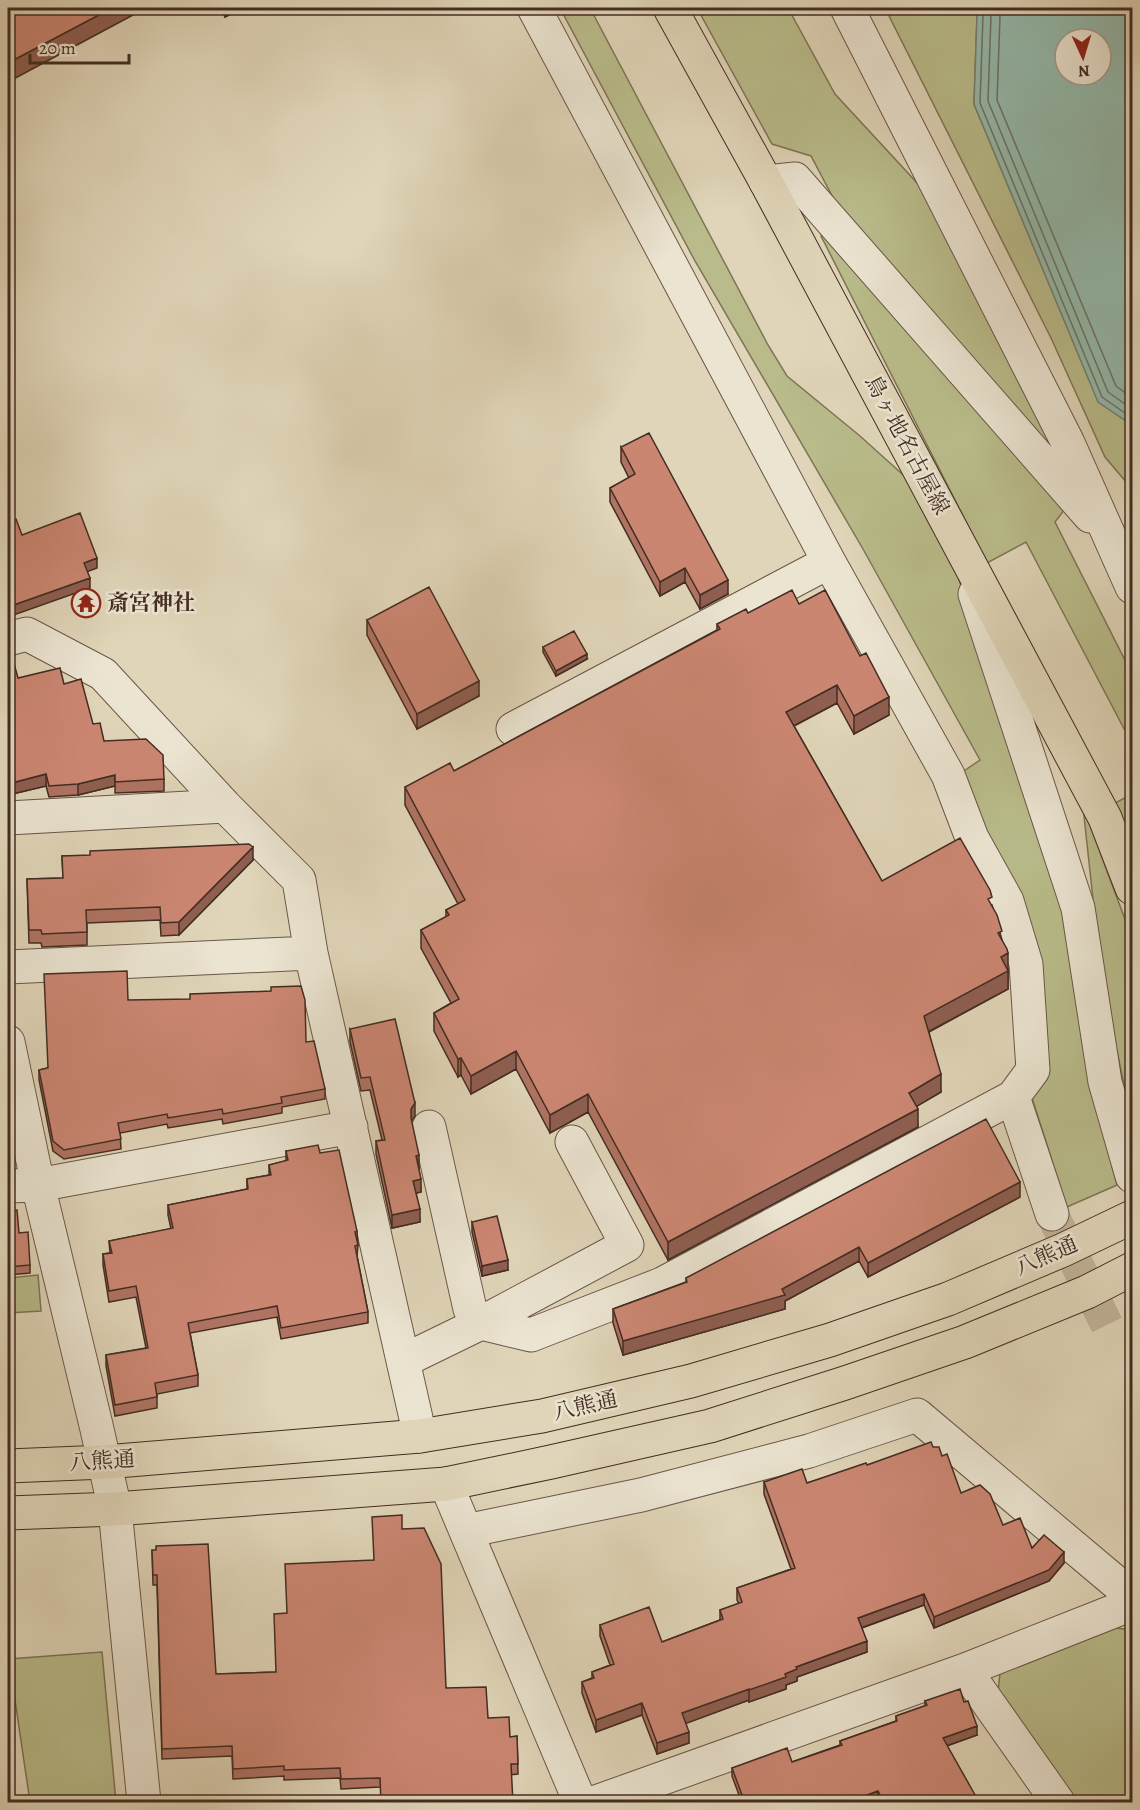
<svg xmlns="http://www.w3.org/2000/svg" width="1140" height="1810" font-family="Alegreya,'Noto Serif JP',serif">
<rect width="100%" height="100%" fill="#e0d5b8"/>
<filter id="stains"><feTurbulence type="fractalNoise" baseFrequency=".00333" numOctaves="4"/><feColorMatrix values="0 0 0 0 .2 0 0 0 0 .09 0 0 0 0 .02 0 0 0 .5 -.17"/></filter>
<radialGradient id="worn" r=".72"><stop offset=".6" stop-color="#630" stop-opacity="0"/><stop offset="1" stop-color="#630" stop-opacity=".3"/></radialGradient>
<!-- green -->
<path fill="#b9bb8a" stroke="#7e7456" stroke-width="1.5" d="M 560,8 L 590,8 L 768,345 L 787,376 L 860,436 L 911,482 L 954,564 L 1063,905 L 1088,1074 L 1117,1185 L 1067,1207 L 1031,1095 L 1043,1079 L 958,775 L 980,760 L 863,549 L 695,261 Z
M 697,8 L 788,8 L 835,94 L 931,198 L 1074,484 L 849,228 L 811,156 L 772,144 Z
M 885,8 L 973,8 L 977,15 L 974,104 L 1098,401 L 1132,425 L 1132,489 L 1105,457 L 1051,338 Z
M 829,232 L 1068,505 L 1055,522 L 1132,674 L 1132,744 L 1026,542 L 987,563 L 821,236 Z
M 1132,794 L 1132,849 L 1115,803 Z
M 1083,807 L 1132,938 L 1132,1123 L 1114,1037 L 1093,899 Z
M 38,1275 L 41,1311 L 8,1313 L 8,1278 Z
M 1107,1627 L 1132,1630 L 1132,1802 L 1076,1802 L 998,1692 L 1000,1673 Z
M 102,1652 L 116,1802 L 30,1802 L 9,1659 Z"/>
<!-- water -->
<path fill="#94b9ab" stroke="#748174" stroke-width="1.5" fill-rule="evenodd" d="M 973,8 L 1132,8 L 1132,425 L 1098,402 L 974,104 L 977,15 ZM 1065,39 L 1101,39 L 1101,75 L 1065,75 Z"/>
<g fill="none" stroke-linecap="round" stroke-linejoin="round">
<!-- shore -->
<path stroke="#6c7266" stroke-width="1.5" d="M 980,8 L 983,16 L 980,103 L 1102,397 L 1132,418
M 988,8 L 991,15 L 988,101 L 1108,392 L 1132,409
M 998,8 L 1000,17 L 997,100 L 1116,386 L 1132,398"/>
<!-- minor-tunnel -->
<path stroke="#c1b39a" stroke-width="33" stroke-dasharray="33 16" stroke-linecap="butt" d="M 1052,1214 L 1107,1325"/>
<!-- minor casing -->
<g stroke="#6a5648" stroke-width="35">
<path id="minor" d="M 847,8 L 1068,443 L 1132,587
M 766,182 L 795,179 L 1090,516
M 975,594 L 1078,908 L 1105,1082 L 1132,1176
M 8,639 L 27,634 L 103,674 L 225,806 L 299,880 L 311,953 L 420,1436
M 513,729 L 829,562
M 8,818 L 225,806
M 8,967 L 311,953
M 8,1042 L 38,1185 L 96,1425 L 115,1509 L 144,1802
M 1013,1097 L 1052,1214
M 429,1127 L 470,1309 L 481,1323 L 627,1245 L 572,1142
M 8,1186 L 38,1185 L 351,1127
M 403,1361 L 481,1323 L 531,1335 L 662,1284 L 1013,1097 L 1033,1070 L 1026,964 L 1007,901 L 972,838 L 948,775 L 829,562 L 534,8
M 446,1484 L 580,1802
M 466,1531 L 641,1495 L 809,1451 L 917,1415 L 1132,1596
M 965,1670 L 1058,1802
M 596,1802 L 965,1670 L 1132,1604"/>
</g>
<!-- major casing -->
<g stroke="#432c22" stroke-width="35">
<path id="major" d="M 670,8 L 766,182 L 1105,818 L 1132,888
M 8,1466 L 105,1462 L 420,1436 L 542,1416 L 691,1381 L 830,1340 L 948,1299 L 1063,1250 L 1132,1217
M 8,1513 L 115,1509 L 446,1484 L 551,1462 L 710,1426 L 845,1383 L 965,1342 L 1087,1292 L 1132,1269"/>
</g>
<!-- minor -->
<use href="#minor" stroke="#ebe4d1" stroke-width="33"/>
<!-- major -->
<use href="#major" stroke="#e0d5b8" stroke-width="33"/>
</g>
<!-- wall -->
<path fill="#af7362" stroke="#432c22" stroke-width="1.5" d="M 220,8 L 243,8 L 225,17 Z
M 621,447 L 728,594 L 700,609 L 685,582 L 660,596 L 610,502 L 610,488 L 629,478 L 621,462 Z
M 799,604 L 889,715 L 854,734 L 837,703 L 794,726 L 882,881 L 992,905 L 1002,940 L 1008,970 L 1008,989 L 929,1032 L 941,1092 L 916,1106 L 918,1127 L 668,1260 L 588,1112 L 550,1133 L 516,1069 L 471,1094 L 461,1075 L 458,1077 L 434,1031 L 434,1013 L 451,1003 L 421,948 L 421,930 L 446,917 L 446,910 L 458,904 L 405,805 L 405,787 L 454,771 L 717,630 L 717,624 L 748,613 Z
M 367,620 L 479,696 L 417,729 L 367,635 Z
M 543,647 L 587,659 L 556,676 L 543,652 Z
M 8,661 L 18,678 L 64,684 L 104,741 L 164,779 L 164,791 L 115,793 L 115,786 L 78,795 L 49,797 L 46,786 L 8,795 Z
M 62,856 L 253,860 L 179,935 L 161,936 L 160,920 L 87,923 L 87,945 L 42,947 L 41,943 L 29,943 L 27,879 L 63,878 Z
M 128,1000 L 306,1042 L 325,1089 L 325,1099 L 282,1107 L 282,1113 L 223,1124 L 222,1119 L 168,1128 L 167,1124 L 120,1133 L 121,1149 L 64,1159 L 53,1151 L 39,1080 L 39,1070 L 47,1068 Z
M 350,1029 L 415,1116 L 411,1121 L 419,1168 L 421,1192 L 416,1193 L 420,1222 L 392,1228 L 376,1154 L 376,1141 L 382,1140 L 370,1090 L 361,1091 L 350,1042 Z
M 286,1151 L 320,1153 L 357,1231 L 358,1245 L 357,1256 L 368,1312 L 368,1323 L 281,1339 L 277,1317 L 190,1333 L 198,1375 L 198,1386 L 157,1394 L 157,1408 L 115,1416 L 106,1366 L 106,1355 L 146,1348 L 136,1297 L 109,1302 L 103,1265 L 103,1254 L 110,1253 L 109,1241 L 171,1229 L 168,1215 L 168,1205 L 247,1189 L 247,1179 L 269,1175 L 269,1165 L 286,1161 Z
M 1020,1197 L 868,1277 L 859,1261 L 785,1301 L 785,1309 L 623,1355 L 613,1323 L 613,1309 L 686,1282 L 686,1278 Z
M 8,1211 L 19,1233 L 30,1265 L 30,1273 L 8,1275 Z
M 472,1222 L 508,1270 L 482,1276 L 472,1232 Z
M 933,1447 L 942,1456 L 961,1493 L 1032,1548 L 1064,1563 L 1049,1581 L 934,1628 L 924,1605 L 862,1628 L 867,1652 L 797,1677 L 797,1681 L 786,1685 L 786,1689 L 749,1702 L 749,1700 L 686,1723 L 689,1743 L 657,1754 L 642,1715 L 596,1732 L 582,1693 L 582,1682 L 592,1678 L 592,1672 L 610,1665 L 600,1636 L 600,1625 L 662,1642 L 720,1620 L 720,1610 L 739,1604 L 737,1600 L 737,1588 L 791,1569 L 764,1494 L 764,1482 L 807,1483 L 867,1465 Z
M 402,1529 L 446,1688 L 488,1718 L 510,1737 L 517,1736 L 518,1774 L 380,1787 L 341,1789 L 340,1778 L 284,1780 L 284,1776 L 233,1779 L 232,1756 L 162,1759 L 157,1585 L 153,1585 L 152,1550 L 216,1674 L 276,1672 L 287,1613 L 374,1560 Z
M 8,1689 L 10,1709 L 10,1718 L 8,1718 Z
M 925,1701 L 977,1735 L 947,1746 L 979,1803 L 880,1803 L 878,1799 L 869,1803 L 742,1803 L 732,1776 L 732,1768 L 792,1762 L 840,1745 L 840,1741 L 896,1721 L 896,1716 L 925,1706 Z"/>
<!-- shaded-wall -->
<path fill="#8e5e50" stroke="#432c22" stroke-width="1.5" d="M 112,8 L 146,8 L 8,82 L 8,63 Z
M 225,8 L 243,8 L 225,17 Z
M 97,558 L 97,568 L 84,573 L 84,563 Z
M 685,568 L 685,582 L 660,596 L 660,582 Z
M 90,578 L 90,588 L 8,617 L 8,607 Z
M 728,580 L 728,594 L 700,609 L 700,595 Z
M 587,654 L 587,659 L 556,676 L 556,671 Z
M 479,681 L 479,696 L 417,729 L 417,714 Z
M 837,685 L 837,703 L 786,730 L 786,712 Z
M 889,697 L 889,715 L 854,734 L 854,716 Z
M 46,774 L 46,786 L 8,795 L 8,784 Z
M 115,775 L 115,786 L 78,795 L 78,784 Z
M 253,847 L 253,860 L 179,935 L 179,922 Z
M 1008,953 L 1008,989 L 924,1034 L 924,1016 L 1001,957 Z
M 516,1051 L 516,1069 L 471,1094 L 471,1076 Z
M 461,1058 L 461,1075 L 458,1077 L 458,1059 Z
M 941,1074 L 941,1092 L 909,1111 L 909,1093 Z
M 588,1094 L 588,1112 L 550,1133 L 550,1115 Z
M 415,1103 L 415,1116 L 411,1122 L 411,1109 Z
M 918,1109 L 918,1127 L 668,1260 L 668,1242 Z
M 419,1155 L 419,1168 L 416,1156 Z
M 421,1179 L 421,1192 L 413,1194 L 413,1181 Z
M 1020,1182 L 1020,1197 L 868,1277 L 868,1263 Z
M 420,1209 L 420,1222 L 392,1228 L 392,1215 Z
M 859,1247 L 859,1261 L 785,1301 L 785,1309 L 623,1355 L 623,1341 L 782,1289 Z
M 508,1260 L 508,1270 L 482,1276 L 482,1266 Z
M 1064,1552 L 1064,1563 L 1049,1581 L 934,1628 L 934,1617 Z
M 924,1594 L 924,1605 L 858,1629 L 858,1618 Z
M 867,1641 L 867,1652 L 797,1677 L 797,1681 L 786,1685 L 786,1689 L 749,1702 L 749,1690 L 785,1674 L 796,1667 Z
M 749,1689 L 749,1700 L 682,1725 L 682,1713 Z
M 642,1703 L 642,1715 L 596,1732 L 596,1720 Z
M 977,1726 L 977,1735 L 943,1747 L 943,1738 Z
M 689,1732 L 689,1743 L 657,1754 L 657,1743 Z
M 878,1791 L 878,1799 L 869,1803 L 845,1803 Z"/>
<!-- building -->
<path fill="#cb8672" stroke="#432c22" stroke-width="1.5" d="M 8,8 L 112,8 L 8,63 Z
M 649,433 L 728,580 L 700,595 L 685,568 L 660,582 L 610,488 L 635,474 L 621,447 Z
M 80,513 L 97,558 L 84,563 L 90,578 L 8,607 L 8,522 L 16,519 L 22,535 Z
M 429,587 L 479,681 L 417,714 L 367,620 Z
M 792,590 L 799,604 L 825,590 L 860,656 L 866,653 L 889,697 L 854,716 L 837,685 L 786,712 L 882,881 L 960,838 L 990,890 L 992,897 L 988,899 L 997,915 L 1002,931 L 998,933 L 1007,949 L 1008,953 L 1001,957 L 1008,971 L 924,1016 L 941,1074 L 909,1093 L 918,1109 L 668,1242 L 588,1094 L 550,1115 L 516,1051 L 471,1076 L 461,1058 L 458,1059 L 434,1013 L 459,999 L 421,930 L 449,915 L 446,910 L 465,900 L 405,787 L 450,763 L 454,771 L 720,629 L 717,624 L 746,609 L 748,613 Z
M 574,631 L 587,654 L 556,671 L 543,647 Z
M 13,660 L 18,678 L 60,668 L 64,684 L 81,679 L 93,724 L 100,723 L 104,741 L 146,739 L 163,755 L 164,779 L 115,782 L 115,775 L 78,784 L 49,786 L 46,774 L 8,784 L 8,661 Z
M 249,844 L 253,847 L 179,922 L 161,923 L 160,907 L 86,910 L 87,932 L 42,934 L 41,930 L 29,930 L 27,879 L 63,878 L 62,856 L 90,855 L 90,851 Z
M 127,971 L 128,1000 L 190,999 L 190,994 L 271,991 L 271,987 L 301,986 L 305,1000 L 306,1042 L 314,1041 L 325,1089 L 281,1097 L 282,1103 L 223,1114 L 222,1109 L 168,1118 L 167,1114 L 118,1123 L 121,1139 L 64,1150 L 53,1141 L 39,1070 L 48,1068 L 44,974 Z
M 395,1019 L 415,1103 L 411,1109 L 411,1118 L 419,1155 L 416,1156 L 421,1179 L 413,1181 L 420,1209 L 392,1215 L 376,1141 L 385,1140 L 370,1077 L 361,1078 L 350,1029 Z
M 986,1119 L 1020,1182 L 868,1263 L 859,1247 L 782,1289 L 785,1295 L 623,1341 L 613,1309 L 687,1282 L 686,1278 Z
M 318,1145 L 320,1153 L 339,1150 L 357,1231 L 355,1232 L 358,1245 L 355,1246 L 368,1312 L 281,1328 L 277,1306 L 188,1323 L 198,1375 L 155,1383 L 157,1397 L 115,1405 L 106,1355 L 148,1348 L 136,1286 L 109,1291 L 103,1254 L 112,1253 L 109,1241 L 173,1228 L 168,1205 L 248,1189 L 247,1179 L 271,1175 L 269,1165 L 288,1160 L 286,1151 Z
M 17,1210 L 19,1233 L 28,1232 L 30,1265 L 8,1267 L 8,1211 Z
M 497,1216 L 508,1260 L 482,1266 L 472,1222 Z
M 931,1442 L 933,1447 L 939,1447 L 942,1456 L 947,1454 L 961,1493 L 980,1485 L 990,1494 L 1003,1525 L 1020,1518 L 1032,1548 L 1044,1535 L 1064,1552 L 1049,1570 L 934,1617 L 924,1594 L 858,1618 L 867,1641 L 796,1667 L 797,1669 L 785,1674 L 786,1677 L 749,1690 L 749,1689 L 682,1713 L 689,1732 L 657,1743 L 642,1703 L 596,1720 L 582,1682 L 594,1678 L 592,1672 L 614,1664 L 600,1625 L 649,1607 L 662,1642 L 723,1619 L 720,1610 L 742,1602 L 737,1588 L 795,1568 L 764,1482 L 802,1469 L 807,1483 L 866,1463 L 867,1465 Z
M 402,1515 L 402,1529 L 424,1528 L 441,1564 L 446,1688 L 486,1687 L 488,1718 L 509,1717 L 510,1737 L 517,1736 L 518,1764 L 511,1764 L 513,1803 L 381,1803 L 380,1778 L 341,1779 L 340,1768 L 284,1770 L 284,1766 L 233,1769 L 232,1746 L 162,1749 L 157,1575 L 153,1575 L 152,1550 L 156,1550 L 156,1546 L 208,1544 L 216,1674 L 276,1672 L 274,1614 L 287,1613 L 285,1564 L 374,1560 L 372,1517 Z
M 8,1689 L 10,1709 L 8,1709 Z
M 960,1689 L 964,1702 L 968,1701 L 977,1726 L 943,1738 L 979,1802 L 978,1803 L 884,1803 L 878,1791 L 845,1803 L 745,1803 L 732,1768 L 787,1748 L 792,1762 L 842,1745 L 840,1741 L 897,1721 L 896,1716 L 927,1705 L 925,1701 Z
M 8,1778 L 10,1803 L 8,1803 Z"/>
<!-- icons -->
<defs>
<g id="temple-ring" transform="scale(1.5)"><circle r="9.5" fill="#ebe4d1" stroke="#8f2418" stroke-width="1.5"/><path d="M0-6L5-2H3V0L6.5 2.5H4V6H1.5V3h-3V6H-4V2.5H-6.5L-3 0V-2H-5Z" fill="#8f2418"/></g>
</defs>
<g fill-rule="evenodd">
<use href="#temple-ring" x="86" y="603"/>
</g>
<g text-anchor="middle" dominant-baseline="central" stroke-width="5" stroke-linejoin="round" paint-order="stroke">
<!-- street labels -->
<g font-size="22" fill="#432c22" stroke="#ebe4d1">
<text transform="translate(907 445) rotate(62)">鳥ヶ地名古屋線</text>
<text transform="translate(1046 1256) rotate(-24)">八熊通</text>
<text transform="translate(585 1406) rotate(-13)">八熊通</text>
<text transform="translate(102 1461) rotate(-4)">八熊通</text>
</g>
<!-- poi labels -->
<g font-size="22" font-weight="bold" fill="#432c22" stroke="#ebe4d1" text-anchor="start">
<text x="107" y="603">斎宮神社</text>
</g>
</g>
<!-- margin -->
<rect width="1140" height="1810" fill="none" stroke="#e0d5b8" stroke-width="30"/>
<rect x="9" y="9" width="1122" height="1792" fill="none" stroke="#432c22" stroke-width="3"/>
<rect x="15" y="15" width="1110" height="1780" fill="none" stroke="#432c22" stroke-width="1.5"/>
<!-- north arrow -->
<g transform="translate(1083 57) rotate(176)"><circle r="28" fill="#ebe4d1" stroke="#a89a8b" stroke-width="1.5"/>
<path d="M0-4.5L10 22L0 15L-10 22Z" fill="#8f2418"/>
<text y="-9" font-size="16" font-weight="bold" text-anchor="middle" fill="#432c22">N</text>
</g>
<!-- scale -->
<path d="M30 54v9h99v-9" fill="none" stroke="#432c22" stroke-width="3"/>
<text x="39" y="54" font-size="18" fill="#432c22" stroke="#ebe4d1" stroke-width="4.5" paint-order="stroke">20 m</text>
<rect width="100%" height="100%" filter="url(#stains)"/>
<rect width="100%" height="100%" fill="url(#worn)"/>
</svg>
